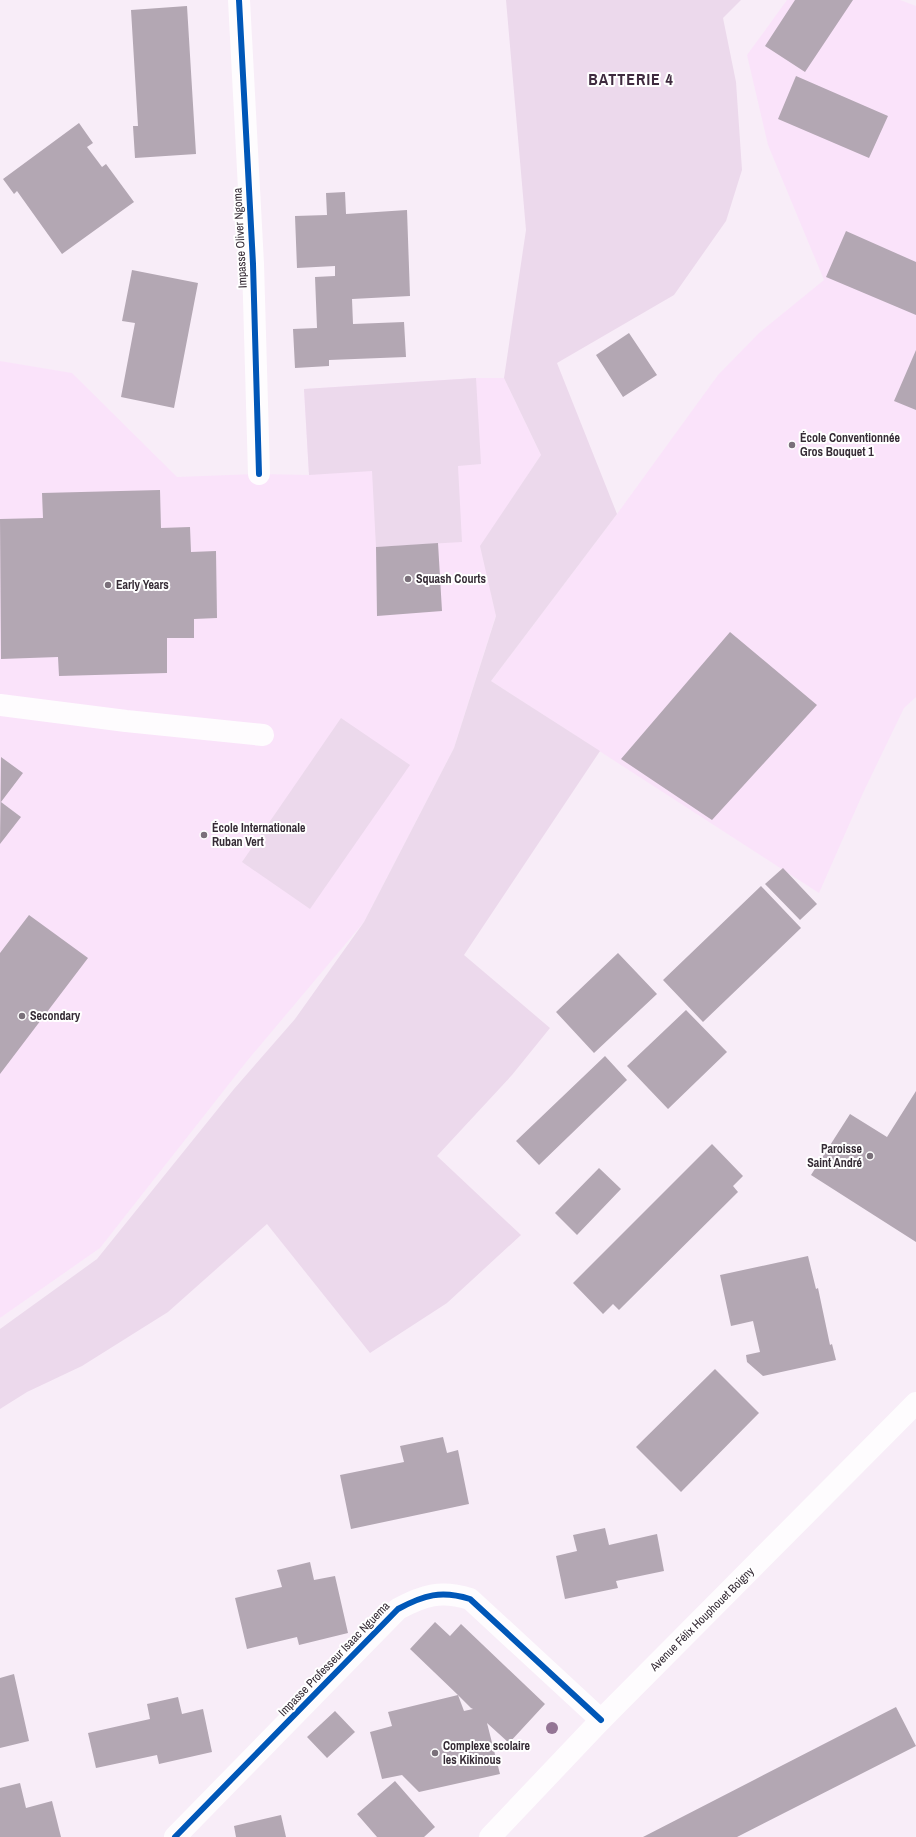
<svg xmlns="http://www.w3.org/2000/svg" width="916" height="1837" font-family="'Archivo Narrow',sans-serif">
<rect width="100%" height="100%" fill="#f8edf8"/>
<!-- built -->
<path fill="#fae3fa" d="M 787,0 L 900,0 L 916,6 L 916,697 L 904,708 L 863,793 L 819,893 L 491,681 L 617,514 L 718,375 L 759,333 L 824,280 L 768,145 L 747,55 Z
M 0,361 L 72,373 L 177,477 L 259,474 L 309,475 L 304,389 L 476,378 L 504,378 L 541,455 L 481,546 L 496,615 L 454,748 L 364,922 L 247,1061 L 100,1248 L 0,1318 Z"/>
<!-- green -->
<path fill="#ecd9ec" d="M 506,0 L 741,0 L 723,18 L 736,82 L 742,170 L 726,221 L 674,295 L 557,363 L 617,514 L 491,681 L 600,751 L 464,955 L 550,1028 L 512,1075 L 437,1156 L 521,1235 L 447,1303 L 370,1353 L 267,1224 L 168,1312 L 82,1366 L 27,1392 L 0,1409 L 0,1329 L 97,1259 L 234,1089 L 295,1019 L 364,922 L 454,748 L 496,616 L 480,546 L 541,455 L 504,378 L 526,230 Z
M 476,378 L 481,464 L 458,466 L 462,542 L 376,547 L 372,471 L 309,475 L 304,389 Z
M 341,718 L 410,765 L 310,909 L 242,862 Z"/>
<!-- building -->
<path fill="#b3a7b3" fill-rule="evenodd" d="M 795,0 L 853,0 L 805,72 L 765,46 Z
M 187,6 L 196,154 L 135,158 L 133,126 L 138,126 L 131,10 Z
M 796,76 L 888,116 L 869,158 L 778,119 Z
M 79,123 L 93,143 L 87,147 L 102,167 L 106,164 L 134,202 L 62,254 L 17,191 L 14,194 L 3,179 Z
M 345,192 L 346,214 L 407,210 L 410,296 L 352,299 L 353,324 L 404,322 L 406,357 L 329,360 L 329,366 L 295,368 L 293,329 L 317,328 L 315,277 L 335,276 L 335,266 L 297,268 L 295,216 L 327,215 L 326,193 Z
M 846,231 L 916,262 L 916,315 L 826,277 Z
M 132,270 L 198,283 L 174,408 L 121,397 L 135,323 L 122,321 Z
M 629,333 L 657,375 L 623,397 L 596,355 Z
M 916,350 L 916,410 L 894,401 Z
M 160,490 L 161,528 L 190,527 L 191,552 L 216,551 L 217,618 L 194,619 L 194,638 L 167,638 L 167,673 L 59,676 L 58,657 L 1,659 L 0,519 L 43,518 L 42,493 Z
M 438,543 L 442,611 L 377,616 L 376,547 Z
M 730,632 L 817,705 L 712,820 L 621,759 Z
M 1,757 L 23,773 L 1,802 L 21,817 L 0,844 Z
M 783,868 L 817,904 L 800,920 L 765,884 Z
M 761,886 L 801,928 L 703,1022 L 663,980 Z
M 29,915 L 88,958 L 0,1074 L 0,953 Z
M 618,953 L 657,994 L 594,1053 L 556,1012 Z
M 686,1010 L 727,1052 L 668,1109 L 627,1066 Z
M 605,1056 L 627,1080 L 539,1165 L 516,1141 Z
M 916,1091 L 916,1242 L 811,1175 L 850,1114 L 887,1137 Z
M 712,1144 L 743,1176 L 733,1186 L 738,1192 L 619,1310 L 613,1304 L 603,1314 L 573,1283 Z
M 599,1168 L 621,1189 L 577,1235 L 555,1213 Z
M 808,1256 L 816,1289 L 818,1288 L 830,1345 L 832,1344 L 836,1360 L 763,1376 L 747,1362 L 746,1355 L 760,1352 L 753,1321 L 731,1326 L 720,1275 Z
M 715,1369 L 759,1413 L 681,1492 L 636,1447 Z
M 443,1437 L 447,1453 L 458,1450 L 469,1504 L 351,1529 L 340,1475 L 404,1462 L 400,1446 Z
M 605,1528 L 609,1545 L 657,1534 L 664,1571 L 616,1581 L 618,1588 L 565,1599 L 556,1556 L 577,1551 L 573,1535 Z
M 310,1562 L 314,1580 L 335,1576 L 348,1633 L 299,1645 L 297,1637 L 247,1649 L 235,1598 L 282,1587 L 277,1570 Z
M 435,1622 L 450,1636 L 461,1624 L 545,1704 L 509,1743 L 487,1723 L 500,1774 L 419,1792 L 402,1775 L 382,1779 L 370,1732 L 392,1726 L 388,1712 L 458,1695 L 410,1649 ZM 458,1695 L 471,1708 L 473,1709 L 464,1711 Z
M 14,1674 L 29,1741 L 0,1748 L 0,1678 Z
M 178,1697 L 182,1714 L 203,1709 L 212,1752 L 159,1764 L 157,1755 L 96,1768 L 88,1733 L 150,1719 L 147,1704 Z
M 896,1707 L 916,1746 L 737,1837 L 643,1837 Z
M 335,1711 L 355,1732 L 327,1758 L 307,1737 Z
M 395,1781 L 435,1827 L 424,1837 L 377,1837 L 357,1814 Z
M 20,1783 L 26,1808 L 52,1801 L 61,1837 L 0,1837 L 0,1788 Z
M 281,1815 L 286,1837 L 236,1837 L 234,1826 Z"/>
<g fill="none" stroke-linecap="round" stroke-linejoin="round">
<!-- minor -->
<path stroke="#fefcfe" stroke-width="22" d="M 239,0 L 253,264 L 259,474
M 0,705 L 126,721 L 263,735
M 175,1837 L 398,1609 C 424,1595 441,1590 470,1599 L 601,1720"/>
<!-- major -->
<path stroke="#fefcfe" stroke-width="22" d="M 490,1837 L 601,1720 L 916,1403"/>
<!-- cycleway casing -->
<g stroke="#fff" stroke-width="8">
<path id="cycleway" d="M 239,0 L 253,264 L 259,474
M 175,1837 L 398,1609 C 424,1595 441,1590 470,1599 L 601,1720"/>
</g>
<!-- cycleway -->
<use href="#cycleway" stroke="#0057b8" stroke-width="6"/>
</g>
<!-- trees -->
<circle fill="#947595" cx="552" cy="1728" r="6"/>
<!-- markers -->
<g fill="#7a707a" stroke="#fff" stroke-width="1.5">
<circle cx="792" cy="445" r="4"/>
<circle cx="408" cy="579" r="4"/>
<circle cx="108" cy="585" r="4"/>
<circle cx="204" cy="835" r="4"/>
<circle cx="22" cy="1016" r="4"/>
<circle cx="870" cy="1156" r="4"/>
<circle cx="435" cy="1753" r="4"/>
</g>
<g text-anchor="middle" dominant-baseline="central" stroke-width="4" stroke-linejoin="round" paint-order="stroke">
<!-- street labels -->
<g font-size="12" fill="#362c36" stroke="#fff">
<text transform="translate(240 238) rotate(-93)">Impasse Oliver Ngoma</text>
<text transform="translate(702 1619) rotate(-45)">Avenue Félix Houphouet Boigny</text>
<text transform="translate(334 1659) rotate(-46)">Impasse Professeur Isaac Nguema</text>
</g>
<!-- poi labels -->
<g font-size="12" font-weight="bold" fill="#362c36" stroke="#fff" text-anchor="start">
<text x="800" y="438">École Conventionnée<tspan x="800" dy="14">Gros Bouquet 1</tspan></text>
<text x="416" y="579">Squash Courts</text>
<text x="116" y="585">Early Years</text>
<text x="212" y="828">École Internationale<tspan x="212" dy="14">Ruban Vert</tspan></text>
<text x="30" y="1016">Secondary</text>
<text x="862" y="1149" text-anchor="end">Paroisse<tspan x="862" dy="14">Saint André</tspan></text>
<text x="443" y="1746">Complexe scolaire<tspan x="443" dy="14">les Kikinous</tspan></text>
</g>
<!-- district labels -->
<g font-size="16" font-weight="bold" letter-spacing="1" fill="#3f2b3f" stroke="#fff">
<text x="631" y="79">BATTERIE 4</text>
</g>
</g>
</svg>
